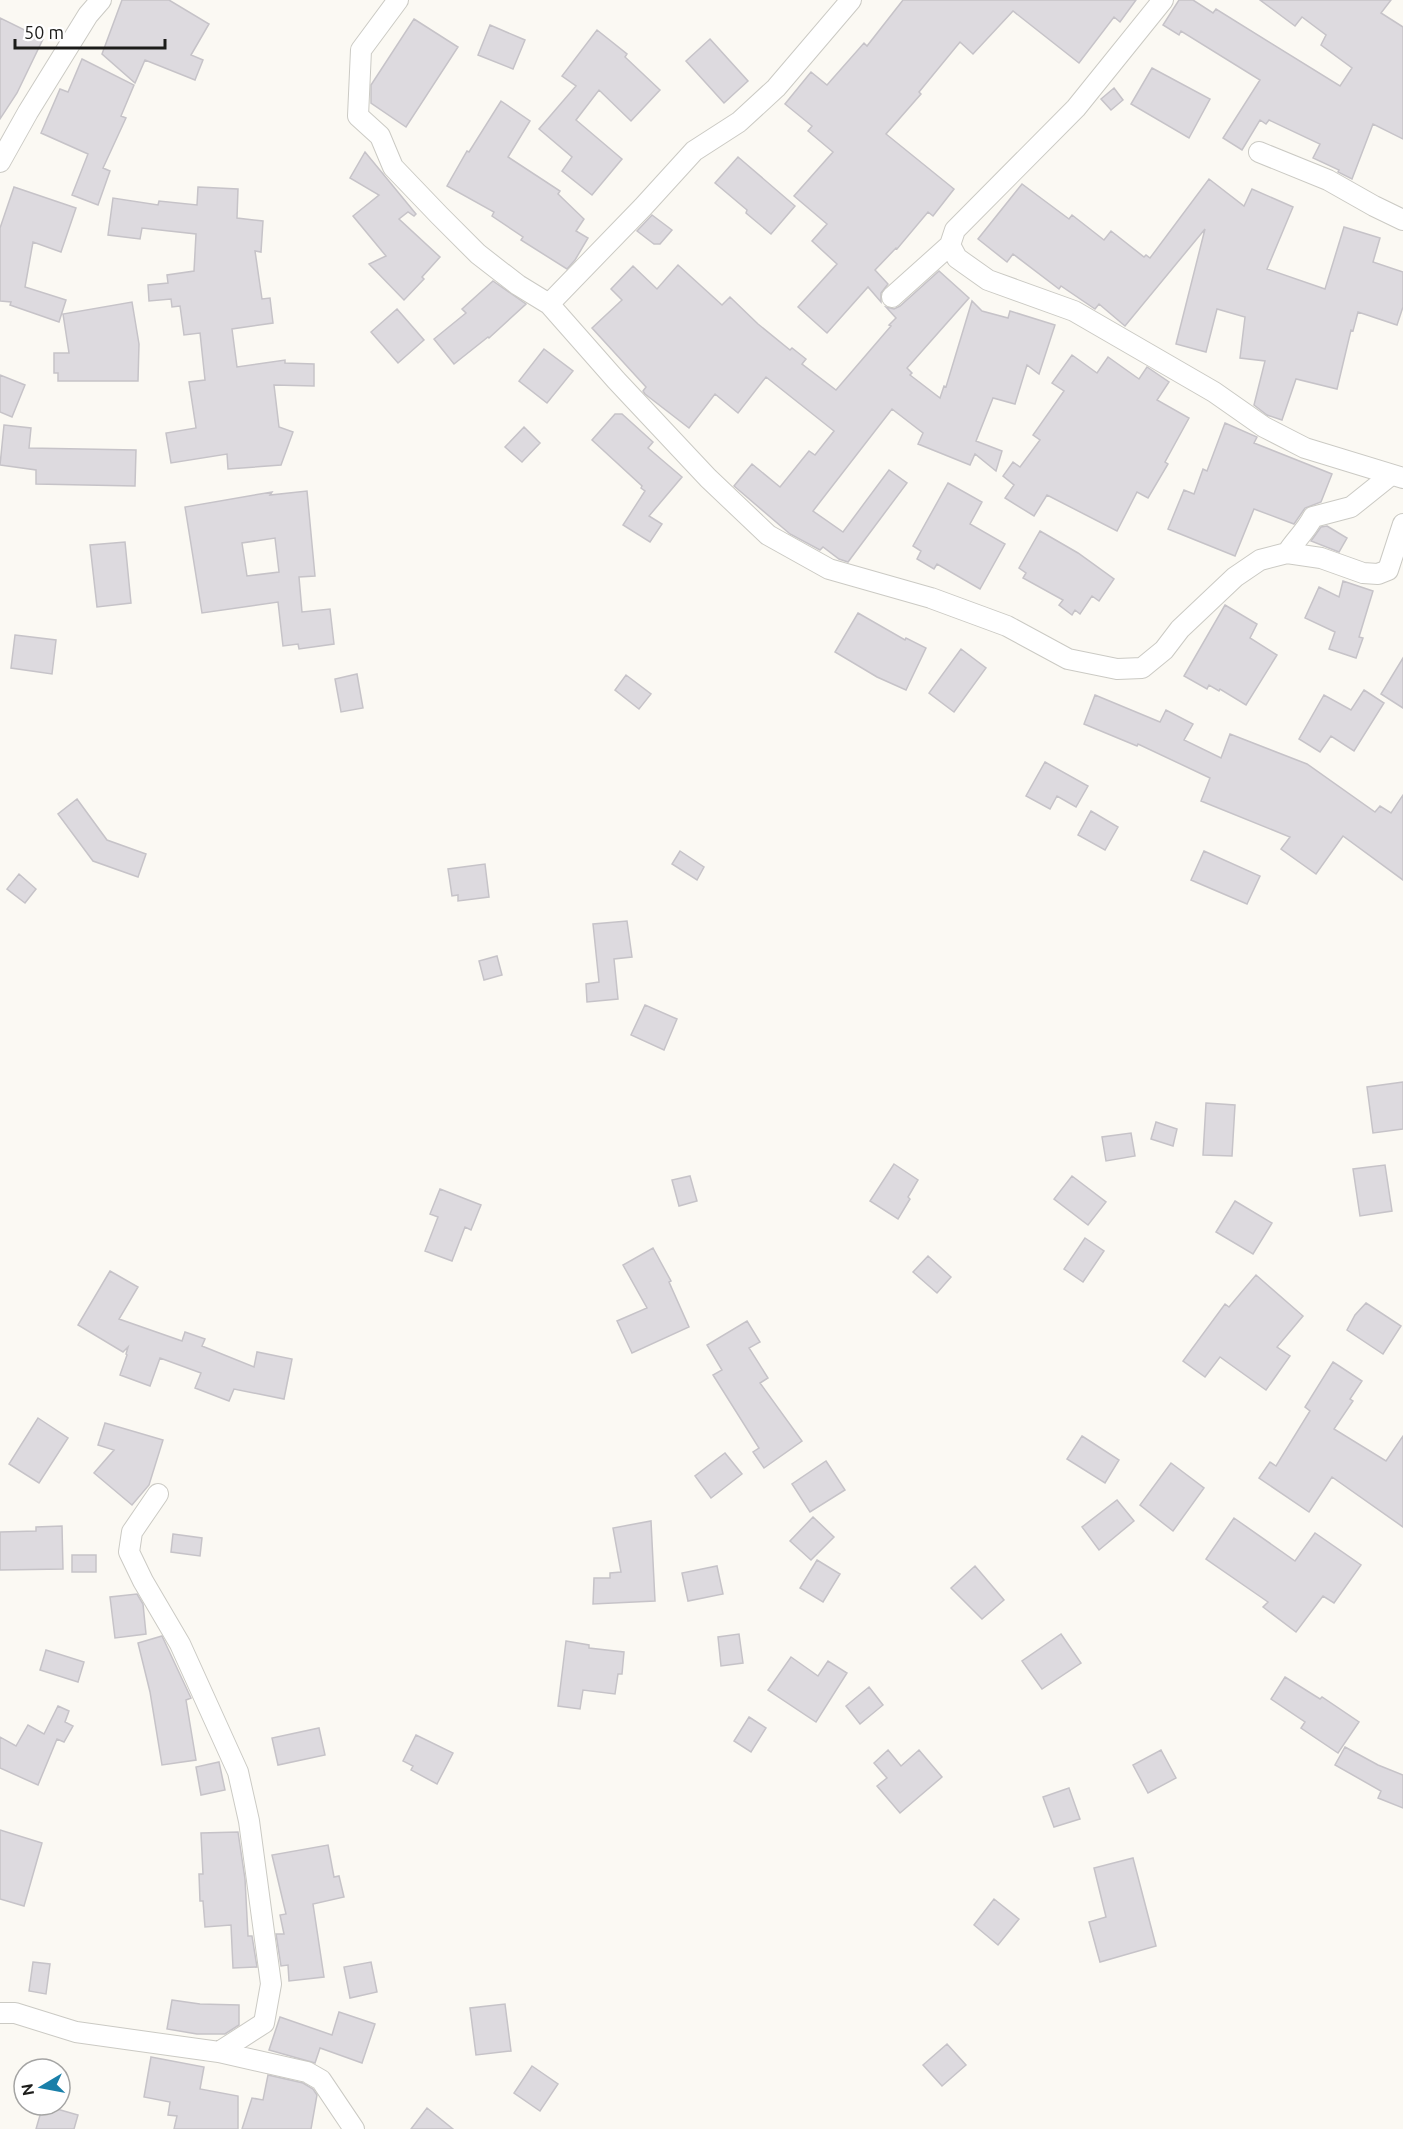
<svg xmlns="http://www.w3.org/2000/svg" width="1403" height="2129" font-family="Ubuntu,sans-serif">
<rect width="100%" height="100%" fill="#fbf9f3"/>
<!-- building -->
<path fill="#dddadf" stroke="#c6c3c8" stroke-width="1.5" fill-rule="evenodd" d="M 122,0 L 169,0 L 209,24 L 191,55 L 203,60 L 195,80 L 145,60 L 135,83 L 102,54 Z
M 903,0 L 1136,0 L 1120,22 L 1114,17 L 1079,63 L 1013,11 L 973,54 L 960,42 L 919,92 L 921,94 L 886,134 L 954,189 L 933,216 L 928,212 L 897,249 L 896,248 L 875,270 L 888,284 L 881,293 L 881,302 L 868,287 L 827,333 L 798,307 L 837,264 L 812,241 L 827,224 L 794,196 L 833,152 L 808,131 L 812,126 L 785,104 L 811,72 L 827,85 L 864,43 L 867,46 Z
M 1179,0 L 1193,0 L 1213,13 L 1216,9 L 1340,86 L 1352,68 L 1321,45 L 1326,35 L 1302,17 L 1295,26 L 1260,0 L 1391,0 L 1381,13 L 1403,27 L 1403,139 L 1373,124 L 1352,179 L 1338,172 L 1339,170 L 1313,158 L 1320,144 L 1269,120 L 1266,124 L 1260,120 L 1242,150 L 1223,138 L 1260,80 L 1181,31 L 1179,35 L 1163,25 Z
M 0,18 L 43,39 L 17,93 L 0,119 Z
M 414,19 L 458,47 L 406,127 L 371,103 L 371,85 Z
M 490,25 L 525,40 L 513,69 L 478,55 Z
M 597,30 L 627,54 L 625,57 L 660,90 L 631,121 L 599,90 L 576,120 L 622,159 L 592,195 L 562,171 L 572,157 L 539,129 L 576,86 L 562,76 Z
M 710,39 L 748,81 L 724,103 L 686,61 Z
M 82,59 L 134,85 L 121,116 L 126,118 L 103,168 L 110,171 L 98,205 L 72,195 L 88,154 L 41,133 L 60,89 L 68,92 Z
M 1152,68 L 1210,99 L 1189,138 L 1131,104 Z
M 1114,88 L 1123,100 L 1111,110 L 1101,99 Z
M 501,101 L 530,121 L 508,157 L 560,191 L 558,194 L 584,219 L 576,231 L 588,238 L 575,260 L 567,269 L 521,240 L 523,237 L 492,216 L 494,212 L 447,186 L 467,151 L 469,152 Z
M 365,152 L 416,214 L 414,216 L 408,212 L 399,219 L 440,257 L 422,277 L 424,279 L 404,300 L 369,264 L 386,256 L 353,216 L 379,195 L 350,178 Z
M 738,157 L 795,206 L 771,234 L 746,213 L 747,210 L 715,183 Z
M 1209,179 L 1244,206 L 1252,189 L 1293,207 L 1267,269 L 1325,289 L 1344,227 L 1380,238 L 1373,262 L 1403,272 L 1403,307 L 1397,325 L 1358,312 L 1353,331 L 1351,330 L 1337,389 L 1296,379 L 1282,420 L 1267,415 L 1254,405 L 1265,361 L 1240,358 L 1245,317 L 1217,309 L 1206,352 L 1176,344 L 1205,229 L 1125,326 L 1099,304 L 1095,309 L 1061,286 L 1059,289 L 1013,254 L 1007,262 L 978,239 L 1022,184 L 1069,219 L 1072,215 L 1104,240 L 1111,231 L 1144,257 L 1146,255 L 1150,258 Z
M 14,187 L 76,208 L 61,252 L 33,242 L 25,287 L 66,300 L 59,322 L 10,305 L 11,302 L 0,301 L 0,228 Z
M 198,187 L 238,189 L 237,218 L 263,221 L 261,252 L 255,251 L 262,299 L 270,298 L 273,323 L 232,329 L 237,367 L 285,360 L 285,363 L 314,364 L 314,386 L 274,385 L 279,427 L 293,432 L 281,465 L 228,469 L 227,454 L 171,463 L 166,433 L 196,428 L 189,382 L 205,380 L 200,333 L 184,335 L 180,306 L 172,307 L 171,299 L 149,301 L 148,285 L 168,283 L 167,275 L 194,271 L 196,234 L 142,228 L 140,239 L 108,235 L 113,198 L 158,205 L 159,201 L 197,205 Z
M 652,215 L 672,230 L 660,244 L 654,244 L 637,231 Z
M 678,265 L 722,305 L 730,297 L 758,324 L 790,350 L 792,348 L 806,359 L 802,364 L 836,390 L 891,326 L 889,325 L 896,318 L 886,307 L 894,309 L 900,306 L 939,271 L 969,298 L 907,368 L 912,373 L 910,375 L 940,398 L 944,386 L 946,387 L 972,301 L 982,311 L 1008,318 L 1010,311 L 1055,325 L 1039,374 L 1027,365 L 1015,404 L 993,398 L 976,441 L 1002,451 L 996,471 L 975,454 L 970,465 L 918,444 L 923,433 L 892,409 L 813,511 L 843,532 L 889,470 L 907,483 L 848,562 L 839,559 L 823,547 L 820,550 L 790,534 L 734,486 L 752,464 L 780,487 L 809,451 L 815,455 L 834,431 L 766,377 L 738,413 L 715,394 L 689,428 L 645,394 L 643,391 L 646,387 L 592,328 L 622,300 L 611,289 L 633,266 L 657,289 Z
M 493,281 L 526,304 L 489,338 L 488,337 L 454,364 L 434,339 L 466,313 L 462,309 Z
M 132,302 L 139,344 L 138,381 L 58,381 L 58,373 L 54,373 L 54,353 L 69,353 L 63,314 Z
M 397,309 L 424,340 L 398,363 L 371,332 Z
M 544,349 L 573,371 L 547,403 L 519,381 Z
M 1072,355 L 1097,373 L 1108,357 L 1139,379 L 1147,367 L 1169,382 L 1157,400 L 1189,418 L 1165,462 L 1168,464 L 1148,498 L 1137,492 L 1117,531 L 1047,495 L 1034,516 L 1005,498 L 1014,485 L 1003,476 L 1013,462 L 1020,467 L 1040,440 L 1033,435 L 1064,391 L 1052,383 Z
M 0,375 L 25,385 L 12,417 L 0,412 Z
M 615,414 L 622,414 L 653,442 L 648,448 L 682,477 L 649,516 L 662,524 L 650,542 L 623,525 L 645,491 L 641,488 L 642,486 L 592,440 Z
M 1225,423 L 1257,437 L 1254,443 L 1332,474 L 1321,502 L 1305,508 L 1294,524 L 1254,509 L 1235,556 L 1168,529 L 1184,490 L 1194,494 L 1203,469 L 1207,471 Z
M 4,425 L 31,428 L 29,448 L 136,450 L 135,486 L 36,484 L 36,470 L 0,465 Z
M 524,427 L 540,443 L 522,462 L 505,447 Z
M 948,483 L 982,502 L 970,524 L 1005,544 L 980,589 L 937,564 L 934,569 L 917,559 L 921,551 L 913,546 Z
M 307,491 L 315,576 L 299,577 L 302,612 L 330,609 L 334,644 L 299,649 L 298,644 L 283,646 L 278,602 L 202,613 L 185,507 L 272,492 L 270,495 ZM 275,538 L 279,572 L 247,576 L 242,543 Z
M 1327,526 L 1347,538 L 1339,552 L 1311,541 L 1321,527 Z
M 1040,531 L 1078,553 L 1114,579 L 1099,601 L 1092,596 L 1080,614 L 1075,610 L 1072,615 L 1059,605 L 1063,600 L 1023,578 L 1026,573 L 1019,568 Z
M 125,542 L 131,603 L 97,607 L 90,545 Z
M 1343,581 L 1373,591 L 1359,637 L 1363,638 L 1356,658 L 1329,649 L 1335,632 L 1305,618 L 1319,587 L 1339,597 Z
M 1225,605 L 1257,624 L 1250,638 L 1277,655 L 1246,705 L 1220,689 L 1219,691 L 1209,685 L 1207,689 L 1184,676 Z
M 858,613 L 905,640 L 906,638 L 926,648 L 906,690 L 877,677 L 835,652 Z
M 15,635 L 56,640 L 52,674 L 11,668 Z
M 961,649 L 986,668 L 954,712 L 929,693 Z
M 1403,658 L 1403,708 L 1381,694 Z
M 357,674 L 363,708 L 341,712 L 335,679 Z
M 626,675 L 651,694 L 639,709 L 615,690 Z
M 1364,690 L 1384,703 L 1354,751 L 1331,736 L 1320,752 L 1299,739 L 1324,695 L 1351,710 Z
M 1095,695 L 1160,722 L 1166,710 L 1193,724 L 1184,740 L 1221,758 L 1230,734 L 1307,764 L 1375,812 L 1380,806 L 1391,813 L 1403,795 L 1403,880 L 1343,836 L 1316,874 L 1281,849 L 1290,837 L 1201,801 L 1210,778 L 1138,744 L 1137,746 L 1084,724 Z
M 1045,762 L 1088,786 L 1076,807 L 1057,796 L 1050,809 L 1026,796 Z
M 77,799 L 107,840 L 146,854 L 138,877 L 93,861 L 58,814 Z
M 1091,811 L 1118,827 L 1105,850 L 1078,835 Z
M 680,851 L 704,867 L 697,880 L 672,864 Z
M 1204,851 L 1260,876 L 1247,904 L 1191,880 Z
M 485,864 L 489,897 L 458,901 L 458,895 L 452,896 L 448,869 Z
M 19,874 L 36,889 L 25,903 L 7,889 Z
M 627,921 L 632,957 L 614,959 L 618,999 L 587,1002 L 586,984 L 599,982 L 593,924 Z
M 497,956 L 502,975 L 484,980 L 479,961 Z
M 645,1005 L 677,1019 L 664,1050 L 631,1035 Z
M 1403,1082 L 1403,1129 L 1373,1133 L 1367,1087 Z
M 1206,1103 L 1235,1105 L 1232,1156 L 1203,1155 Z
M 1156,1122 L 1177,1129 L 1173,1146 L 1151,1139 Z
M 1131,1133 L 1135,1156 L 1106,1161 L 1102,1137 Z
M 894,1164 L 918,1180 L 908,1197 L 910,1199 L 898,1219 L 870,1201 Z
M 1385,1165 L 1392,1211 L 1360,1216 L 1353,1169 Z
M 690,1176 L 697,1201 L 679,1206 L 672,1180 Z
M 1072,1176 L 1106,1202 L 1088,1225 L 1054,1199 Z
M 440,1189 L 481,1205 L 471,1230 L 465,1227 L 452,1261 L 425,1251 L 438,1217 L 430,1214 Z
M 1235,1201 L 1272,1223 L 1253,1254 L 1216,1232 Z
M 1085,1238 L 1104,1251 L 1083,1282 L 1064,1269 Z
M 653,1248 L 671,1281 L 669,1282 L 689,1327 L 632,1353 L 617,1321 L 647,1308 L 623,1265 Z
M 928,1256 L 951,1277 L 937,1293 L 913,1272 Z
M 110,1271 L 138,1287 L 119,1319 L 182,1341 L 185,1332 L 205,1339 L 202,1346 L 254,1367 L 257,1352 L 292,1359 L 284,1399 L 234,1389 L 229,1401 L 195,1388 L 201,1373 L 160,1358 L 150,1386 L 120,1375 L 127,1355 L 126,1354 L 128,1347 L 123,1352 L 78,1325 Z
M 1256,1275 L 1303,1316 L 1277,1347 L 1290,1356 L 1266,1390 L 1220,1357 L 1205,1377 L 1183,1361 L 1225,1304 L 1229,1307 Z
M 1366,1303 L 1401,1326 L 1383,1354 L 1347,1330 L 1355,1315 Z
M 747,1321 L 760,1342 L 749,1348 L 768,1378 L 760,1383 L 802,1441 L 764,1468 L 753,1452 L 759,1448 L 713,1375 L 722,1370 L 707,1345 Z
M 1333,1362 L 1362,1381 L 1350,1399 L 1353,1401 L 1334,1429 L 1386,1461 L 1403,1436 L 1403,1527 L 1332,1477 L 1309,1512 L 1259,1478 L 1270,1462 L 1276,1466 L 1310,1411 L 1305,1407 Z
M 38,1418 L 68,1438 L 39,1483 L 9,1464 Z
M 105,1423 L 163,1440 L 149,1485 L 132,1505 L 94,1473 L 114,1450 L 98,1445 Z
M 1082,1436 L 1119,1460 L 1105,1483 L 1067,1459 Z
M 725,1453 L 742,1474 L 711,1498 L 695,1476 Z
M 826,1461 L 845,1490 L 810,1512 L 792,1484 Z
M 1171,1463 L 1204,1488 L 1173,1531 L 1140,1505 Z
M 1117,1500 L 1134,1521 L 1099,1550 L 1082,1527 Z
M 813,1517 L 834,1537 L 811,1560 L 790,1541 Z
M 1234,1518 L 1295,1561 L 1315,1533 L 1361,1565 L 1334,1603 L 1323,1596 L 1296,1632 L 1263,1607 L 1268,1602 L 1206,1559 Z
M 651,1521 L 655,1601 L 593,1604 L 594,1578 L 610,1578 L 610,1573 L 621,1572 L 613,1528 Z
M 62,1526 L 63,1569 L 0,1570 L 0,1532 L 36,1531 L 36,1527 Z
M 173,1534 L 202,1538 L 200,1556 L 171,1552 Z
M 72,1555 L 96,1555 L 96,1572 L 72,1572 Z
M 817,1560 L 840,1574 L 823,1602 L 800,1588 Z
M 717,1566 L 723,1594 L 688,1601 L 682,1573 Z
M 975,1566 L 1004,1600 L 982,1619 L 951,1588 Z
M 137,1594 L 143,1604 L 146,1634 L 115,1638 L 110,1597 Z
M 739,1634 L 743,1663 L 721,1666 L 718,1637 Z
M 1061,1634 L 1081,1663 L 1042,1689 L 1022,1661 Z
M 162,1636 L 191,1698 L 186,1700 L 196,1760 L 162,1765 L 150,1692 L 138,1643 Z
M 566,1641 L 589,1645 L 589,1648 L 624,1652 L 622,1674 L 618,1674 L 615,1694 L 583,1690 L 580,1709 L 558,1706 Z
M 46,1650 L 84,1662 L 78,1682 L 40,1670 Z
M 791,1657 L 818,1676 L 828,1661 L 847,1673 L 816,1722 L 768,1690 Z
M 1285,1677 L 1320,1699 L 1322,1697 L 1359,1722 L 1338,1753 L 1301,1728 L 1305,1722 L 1271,1699 Z
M 869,1687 L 883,1705 L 860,1724 L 846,1706 Z
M 58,1706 L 69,1711 L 65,1722 L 73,1726 L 64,1742 L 57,1739 L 38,1785 L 0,1768 L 0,1737 L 16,1746 L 28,1725 L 44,1734 Z
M 749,1717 L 766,1728 L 751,1752 L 734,1741 Z
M 319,1728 L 325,1755 L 278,1765 L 272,1738 Z
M 416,1735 L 453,1753 L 437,1784 L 411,1770 L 413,1766 L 403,1761 Z
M 1345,1747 L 1378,1765 L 1403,1775 L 1403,1808 L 1378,1798 L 1381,1791 L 1335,1765 Z
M 888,1750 L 901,1766 L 919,1750 L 942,1777 L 900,1813 L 877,1786 L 887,1778 L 874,1763 Z
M 1161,1750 L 1176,1778 L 1148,1793 L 1133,1765 Z
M 219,1762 L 225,1790 L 201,1795 L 196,1767 Z
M 1069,1788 L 1080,1819 L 1054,1827 L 1043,1797 Z
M 0,1830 L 42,1843 L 24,1906 L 0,1899 Z
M 238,1832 L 245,1879 L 248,1936 L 252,1936 L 257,1967 L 233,1968 L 231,1925 L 205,1927 L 203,1901 L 200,1901 L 199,1874 L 203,1874 L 201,1833 Z
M 328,1845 L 334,1877 L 339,1876 L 344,1897 L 313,1904 L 324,1977 L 289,1981 L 288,1965 L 281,1966 L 276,1934 L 284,1934 L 280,1915 L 286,1914 L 272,1855 Z
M 1133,1858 L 1156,1946 L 1100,1962 L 1089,1922 L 1106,1917 L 1094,1868 Z
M 994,1899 L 1019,1919 L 998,1945 L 974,1925 Z
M 33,1962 L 50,1964 L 46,1994 L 29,1991 Z
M 371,1962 L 377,1992 L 350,1998 L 344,1967 Z
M 172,2000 L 200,2004 L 239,2005 L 239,2025 L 225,2034 L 197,2034 L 167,2029 Z
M 505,2004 L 511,2051 L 476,2055 L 470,2008 Z
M 339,2012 L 375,2024 L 362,2063 L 320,2048 L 315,2063 L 269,2050 L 280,2017 L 332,2035 Z
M 947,2044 L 966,2065 L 942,2086 L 923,2065 Z
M 151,2057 L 204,2067 L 200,2089 L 238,2096 L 238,2129 L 174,2129 L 177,2116 L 168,2115 L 170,2102 L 144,2097 Z
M 532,2066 L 558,2084 L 540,2111 L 514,2093 Z
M 268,2075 L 303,2083 L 313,2089 L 317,2095 L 311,2129 L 242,2129 L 252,2098 L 263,2100 Z
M 43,2105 L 78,2115 L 74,2129 L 36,2129 Z
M 427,2108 L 453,2129 L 411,2129 Z"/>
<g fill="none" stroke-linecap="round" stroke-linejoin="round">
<!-- minor casing -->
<g stroke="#cbcac4" stroke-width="22">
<path id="minor" d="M 398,0 L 361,50 L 358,116 L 380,136 L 393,167 L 439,215 L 478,254 L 518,285 L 549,304 L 616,380 L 708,478 L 768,535 L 829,569 L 931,598 L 1007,626 L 1068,659 L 1117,669 L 1142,668 L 1164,650 L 1180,629 L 1235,577 L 1260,560 L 1287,553 L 1321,558 L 1363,573 L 1378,574 L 1388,570 L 1403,524
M 1163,0 L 1076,108 L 955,230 L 950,245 L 957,258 L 988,280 L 1074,311 L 1214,392 L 1264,427 L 1305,448 L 1403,478
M 1259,152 L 1328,180 L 1374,206 L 1403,220
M 0,162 L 28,112 L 88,15 L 101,0
M 892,297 L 950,245
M 549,304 L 643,207 L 694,151 L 739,122 L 776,88 L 851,0
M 1287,553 C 1295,540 1306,531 1313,517 L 1351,507 L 1391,475
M 158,1494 L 132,1532 L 129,1552 L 143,1581 L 180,1644 L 238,1772 L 249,1821 L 271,1984 L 264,2023 L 219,2052
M 0,2013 L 15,2013 L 76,2032 L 219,2052 L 307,2072 L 321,2080 L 354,2129"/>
</g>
<!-- minor -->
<use href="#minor" stroke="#fff" stroke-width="20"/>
</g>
<!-- north arrow -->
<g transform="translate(42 2087) rotate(260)"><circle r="28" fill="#ffffff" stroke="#a4a4a3" stroke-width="1.5"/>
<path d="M0-4.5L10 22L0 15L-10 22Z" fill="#197fa9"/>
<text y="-9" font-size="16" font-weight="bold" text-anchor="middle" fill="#1c1c1a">N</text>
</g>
<!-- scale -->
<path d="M15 39v9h150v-9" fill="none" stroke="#1c1c1a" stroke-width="3"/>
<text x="24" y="39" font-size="18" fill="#1c1c1a" stroke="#ffffff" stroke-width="4.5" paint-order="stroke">50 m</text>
</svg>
